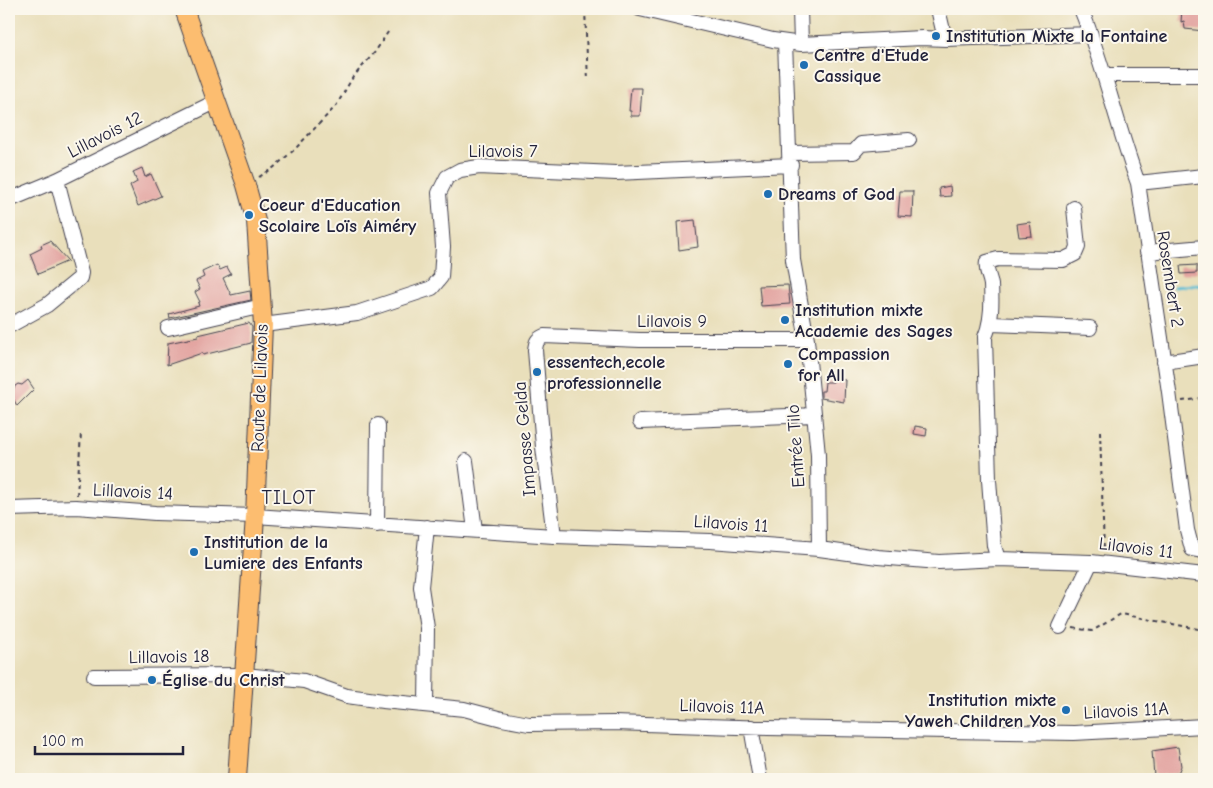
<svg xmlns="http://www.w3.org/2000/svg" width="1213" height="788" font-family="'Comic Neue',sans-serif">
<rect width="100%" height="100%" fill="#fbf7ec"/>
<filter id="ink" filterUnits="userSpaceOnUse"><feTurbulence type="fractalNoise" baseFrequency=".02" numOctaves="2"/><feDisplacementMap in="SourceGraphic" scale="10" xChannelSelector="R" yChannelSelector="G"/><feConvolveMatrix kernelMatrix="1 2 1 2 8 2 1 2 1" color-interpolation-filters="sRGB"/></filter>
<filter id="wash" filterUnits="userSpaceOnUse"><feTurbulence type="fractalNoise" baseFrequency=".0096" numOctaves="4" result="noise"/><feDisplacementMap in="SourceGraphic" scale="20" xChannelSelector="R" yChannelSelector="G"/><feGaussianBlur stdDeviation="1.12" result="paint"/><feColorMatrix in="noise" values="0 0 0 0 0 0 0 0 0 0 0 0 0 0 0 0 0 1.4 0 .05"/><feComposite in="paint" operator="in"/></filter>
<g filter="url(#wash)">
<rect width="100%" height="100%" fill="#e9dfbb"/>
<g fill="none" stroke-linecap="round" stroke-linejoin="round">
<!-- stream -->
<path stroke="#5abfd8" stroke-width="3" d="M 1174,287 L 1204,284"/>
</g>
<g id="blocks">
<!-- building -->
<path fill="#e2a29f" d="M 1182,9 L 1204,9 L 1204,31 L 1185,29 L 1184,21 L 1181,22 Z
M 631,88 L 642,88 L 640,116 L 631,116 L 631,111 L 629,111 Z
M 142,168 L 145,177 L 151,174 L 161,196 L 138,206 L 130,186 L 137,182 L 133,172 Z
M 950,186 L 951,196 L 940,197 L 939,188 Z
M 900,191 L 913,191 L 912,217 L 898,216 Z
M 695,220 L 698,247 L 679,250 L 677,222 Z
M 1030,222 L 1032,236 L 1019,237 L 1017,224 Z
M 50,241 L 68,261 L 38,274 L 30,254 L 42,248 L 41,245 Z
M 217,265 L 220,270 L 227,267 L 231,274 L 223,278 L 231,295 L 250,291 L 251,300 L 170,318 L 169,314 L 199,306 L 198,303 L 200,302 L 195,292 L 200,289 L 196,281 L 204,277 L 202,272 Z
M 1197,265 L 1197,273 L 1181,274 L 1180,266 Z
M 788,285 L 790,304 L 761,306 L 759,286 Z
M 249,323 L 252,327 L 251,343 L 203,355 L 202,353 L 167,365 L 168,343 L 198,337 L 198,335 Z
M 834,379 L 845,380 L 844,402 L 821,398 L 821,391 L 824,391 L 825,382 L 833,382 Z
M 28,380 L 34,389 L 17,406 L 14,400 L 9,403 L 9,393 L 13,391 L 15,386 L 18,384 L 22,385 Z
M 915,426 L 927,428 L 926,436 L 914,434 Z
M 1178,747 L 1181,766 L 1178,773 L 1154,776 L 1152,751 Z"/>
</g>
</g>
<g filter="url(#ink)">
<use href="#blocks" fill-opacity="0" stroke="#403e4e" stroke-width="1"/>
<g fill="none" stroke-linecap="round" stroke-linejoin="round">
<!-- minor casing -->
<g stroke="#403e4e" stroke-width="16">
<path id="minor" d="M 640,9 L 773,40 L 801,44 L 922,38 L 945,39 L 1091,34
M 800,9 L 801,44
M 938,9 L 945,39
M 1081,9 C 1104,65 1117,126 1138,183 L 1169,392 L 1187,530 L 1192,549 L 1204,551
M 785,42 L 793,260 L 807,340 L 818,455 L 819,549
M 1104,75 L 1204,75
M 790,153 L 854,152 L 861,144 L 909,140
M 1138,183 L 1204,176
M 9,200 L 57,180 L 217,101
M 1147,252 L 1204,247
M 991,324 L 1090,328
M 263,325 L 357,313 L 432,288 L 441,277 L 443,247 L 439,193 L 447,177 L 460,170 L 479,167 L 616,173 L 791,165
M 9,326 L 47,305 L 80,278 L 81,273 L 57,180
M 168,328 L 262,306
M 1164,362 L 1204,356
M 640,422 L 814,415
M 466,461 L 475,530
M 9,509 L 76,507 L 155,513 L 255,516 L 554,536 L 710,541 L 819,549 L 878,557 L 939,562 L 998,559 L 1091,562 L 1204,575
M 377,525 L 378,425
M 554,536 L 543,447 L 535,350 C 536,342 537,339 544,336 L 640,340 L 807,340
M 998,559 L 994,546 L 989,480 L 985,337 C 992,321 992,303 991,285 C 990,276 985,271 987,262 L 998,259 L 1063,260 L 1075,254 L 1078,247 L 1074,208
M 1060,627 L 1091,562
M 94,676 L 245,675 L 304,681 L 347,696 L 383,701 L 464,709 L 502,719 L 529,724 L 614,723 L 768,728 L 1074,733 L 1204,726
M 426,705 L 427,628 L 421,587 L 427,527
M 751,727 L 760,779"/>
</g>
<!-- major casing -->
<g stroke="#403e4e" stroke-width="20">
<path id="major" d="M 184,9 L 246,185 L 256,221 L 263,325 L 255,516 L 237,779"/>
</g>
<!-- path -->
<path stroke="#403e4e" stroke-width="2" stroke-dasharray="4 4" stroke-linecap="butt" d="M 585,9 L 588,81
M 259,177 L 272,169 L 294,150 L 336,106 L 353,77 L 375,52 L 390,29
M 1182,401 L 1204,398
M 1100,431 L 1104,551
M 77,495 L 81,433
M 1073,628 L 1092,631 L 1121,614 L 1204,630"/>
<!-- minor -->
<use href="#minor" stroke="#fff" stroke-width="14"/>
<!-- major -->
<use href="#major" stroke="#fcbd6f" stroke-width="18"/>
</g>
</g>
<!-- markers -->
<g fill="#1f6fb2" stroke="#fbf7ec" stroke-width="2">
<circle cx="936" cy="36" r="5"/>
<circle cx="804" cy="65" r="5"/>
<circle cx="768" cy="194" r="5"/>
<circle cx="249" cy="215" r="5"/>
<circle cx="785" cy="320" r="5"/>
<circle cx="788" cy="364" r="5"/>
<circle cx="537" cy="372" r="5"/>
<circle cx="194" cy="552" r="5"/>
<circle cx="152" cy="680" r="5"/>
<circle cx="1066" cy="710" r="5"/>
</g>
<g text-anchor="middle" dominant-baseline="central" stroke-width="4" stroke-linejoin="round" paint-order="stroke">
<!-- poi labels -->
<g font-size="18" font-weight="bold" fill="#22223b" stroke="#fbf7ec" text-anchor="start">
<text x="946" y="36">Institution Mixte la Fontaine</text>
<text x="814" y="55">Centre d'Etude<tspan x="814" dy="21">Cassique</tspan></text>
<text x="778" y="194">Dreams of God</text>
<text x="259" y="205">Coeur d'Education<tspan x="259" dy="21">Scolaire Loïs Aiméry</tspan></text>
<text x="795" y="310">Institution mixte<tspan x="795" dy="21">Academie des Sages</tspan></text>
<text x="798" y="354">Compassion<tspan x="798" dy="21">for All</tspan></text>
<text x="547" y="362">essentech,ecole<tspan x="547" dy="21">professionnelle</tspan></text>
<text x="204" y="542">Institution de la<tspan x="204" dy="21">Lumiere des Enfants</tspan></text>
<text x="162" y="680">Église du Christ</text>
<text x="1056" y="700" text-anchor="end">Institution mixte<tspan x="1056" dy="21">Yaweh Children Yos</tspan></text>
</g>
<!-- street labels -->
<g font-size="18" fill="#22223b" stroke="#fbf7ec">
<text transform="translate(105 135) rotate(-27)">Lillavois 12</text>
<text x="503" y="151">Lilavois 7</text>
<text transform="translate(1170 279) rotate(81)">Rosembert 2</text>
<text x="672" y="321">Lilavois 9</text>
<text transform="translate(260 388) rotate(-88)">Route de Lilavois</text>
<text transform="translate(525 439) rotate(-95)">Impasse Gelda</text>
<text transform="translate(796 446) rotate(-94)">Entrée Tilo</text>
<text transform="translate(133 492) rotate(3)">Lillavois 14</text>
<text transform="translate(731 524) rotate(4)">Lilavois 11</text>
<text transform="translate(1136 548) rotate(7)">Lilavois 11</text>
<text transform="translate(169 657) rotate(-1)">Lillavois 18</text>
<text transform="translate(722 707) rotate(2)">Lilavois 11A</text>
<text transform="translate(1126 711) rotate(-3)">Lilavois 11A</text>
</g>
<!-- quarter labels -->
<g font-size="20" letter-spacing="1" fill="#22223b" stroke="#fbf7ec">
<text x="289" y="497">TILOT</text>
</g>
</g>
<!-- margin -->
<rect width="1213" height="788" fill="none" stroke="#fbf7ec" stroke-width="30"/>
<!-- scale -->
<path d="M35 746v8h148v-8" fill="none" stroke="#22223b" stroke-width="2.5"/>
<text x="42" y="746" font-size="15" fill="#22223b" stroke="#fbf7ec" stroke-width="4" paint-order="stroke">100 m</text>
</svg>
